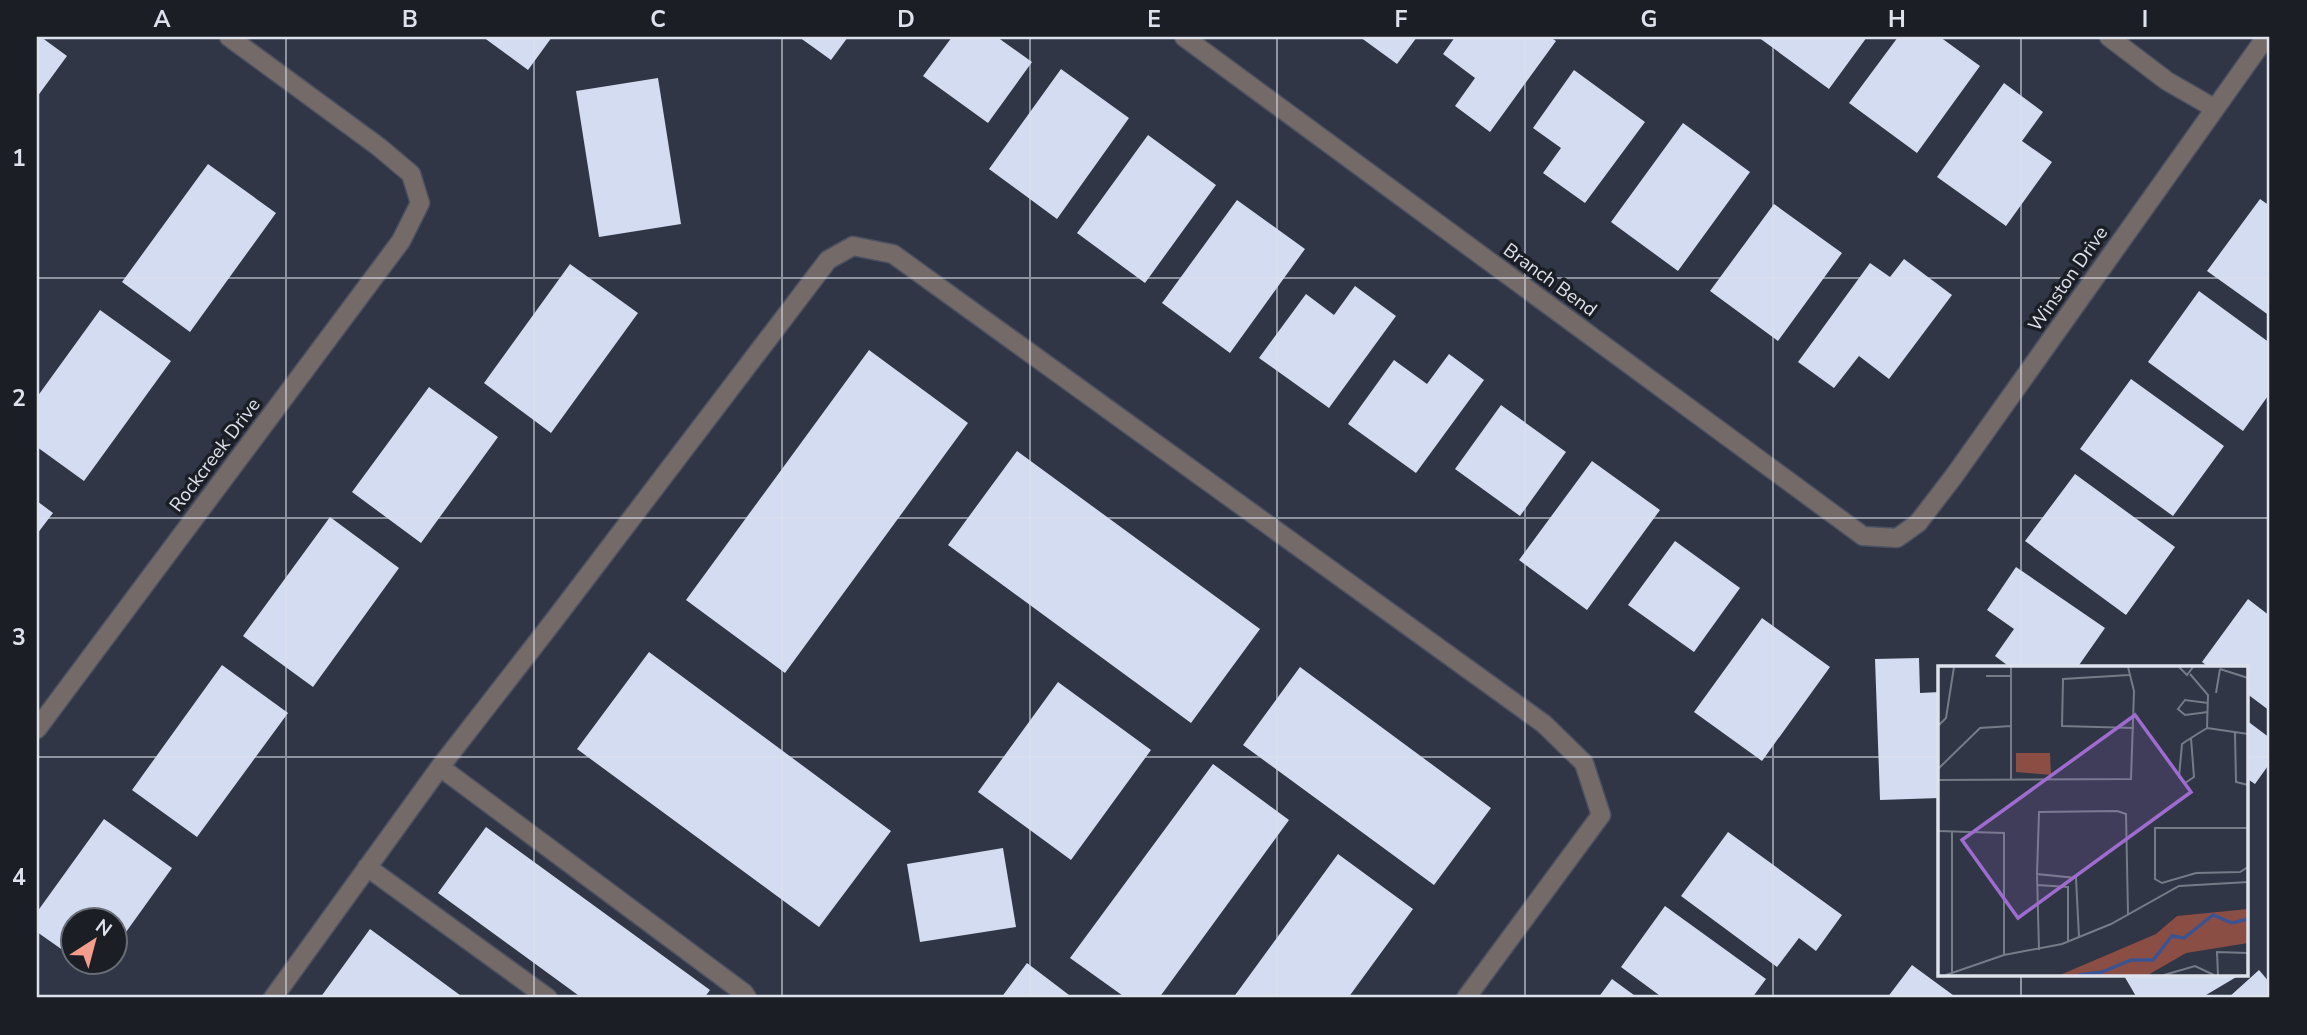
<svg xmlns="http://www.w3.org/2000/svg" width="2307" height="1035" font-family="'Nunito Sans',sans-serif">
<rect width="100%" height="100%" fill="#303646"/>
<!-- building -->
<path fill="#d3dcf0" d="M 37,37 L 41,37 L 67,56 L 37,97 Z
M 483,37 L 552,37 L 528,70 Z
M 799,37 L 848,37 L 831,60 Z
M 952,37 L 997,37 L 1032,62 L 988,123 L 923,76 Z
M 1360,37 L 1417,37 L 1397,64 Z
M 1455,37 L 1550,37 L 1556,41 L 1490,132 L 1455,106 L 1475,78 L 1443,54 Z
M 1758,37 L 1867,37 L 1829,89 Z
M 1898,37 L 1940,37 L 1980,66 L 1917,153 L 1849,103 Z
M 1061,69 L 1129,118 L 1057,219 L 989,169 Z
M 1574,70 L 1645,122 L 1585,203 L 1543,173 L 1561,148 L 1533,128 Z
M 658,78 L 681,224 L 599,237 L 576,91 Z
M 2004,83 L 2043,112 L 2022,141 L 2052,162 L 2006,226 L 1937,177 Z
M 1683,123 L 1750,172 L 1678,271 L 1611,222 Z
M 1148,135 L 1216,185 L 1145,283 L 1077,233 Z
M 208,164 L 276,213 L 190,332 L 122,282 Z
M 2260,199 L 2270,206 L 2270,316 L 2207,271 Z
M 1237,200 L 1305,249 L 1230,353 L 1162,303 Z
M 1774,204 L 1842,253 L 1778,341 L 1710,291 Z
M 1904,259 L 1952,295 L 1889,379 L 1859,356 L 1834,388 L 1798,362 L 1870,263 L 1890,277 Z
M 570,264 L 638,313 L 551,433 L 484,383 Z
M 1355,286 L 1396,316 L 1329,408 L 1259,358 L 1306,294 L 1334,315 Z
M 2199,291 L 2270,343 L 2270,393 L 2243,431 L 2148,362 Z
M 100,310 L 171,361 L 84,481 L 37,447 L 37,397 Z
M 869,350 L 968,423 L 785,673 L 686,600 Z
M 1449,354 L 1484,380 L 1416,473 L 1348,424 L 1394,360 L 1427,384 Z
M 2131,379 L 2224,446 L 2173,516 L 2080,449 Z
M 429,387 L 498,437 L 421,543 L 352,492 Z
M 1501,405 L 1566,452 L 1520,516 L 1455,469 Z
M 1017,451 L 1260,629 L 1191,723 L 948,545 Z
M 1592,461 L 1660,510 L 1587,610 L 1519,560 Z
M 2075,474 L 2175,547 L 2126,615 L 2025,541 Z
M 37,501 L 53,513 L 37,534 Z
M 330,517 L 399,568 L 313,687 L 243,636 Z
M 1675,541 L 1740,588 L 1694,652 L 1628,605 Z
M 2016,567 L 2105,628 L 2077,668 L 2011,668 L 1995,656 L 2014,629 L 1987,610 Z
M 2248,599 L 2270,616 L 2270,711 L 2246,693 L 2246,668 L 2210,668 L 2202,662 Z
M 1762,618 L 1830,667 L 1762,761 L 1694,712 Z
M 649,652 L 891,831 L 819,927 L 577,749 Z
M 1919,658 L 1920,693 L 1940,692 L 1940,798 L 1880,800 L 1875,659 Z
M 222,665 L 288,713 L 197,837 L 132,790 Z
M 1300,667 L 1491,808 L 1434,885 L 1243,745 Z
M 1058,682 L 1151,750 L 1071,860 L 978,792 Z
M 2246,720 L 2270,738 L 2270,763 L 2255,784 L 2246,778 Z
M 1213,764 L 1289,820 L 1159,998 L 1126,998 L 1070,958 Z
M 104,819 L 172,868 L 116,946 L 116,920 L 74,920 L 74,958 L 37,932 L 37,912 Z
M 486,827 L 710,990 L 704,998 L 582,998 L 438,893 Z
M 1728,832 L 1842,915 L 1816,951 L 1799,938 L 1777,967 L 1681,896 Z
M 1003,848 L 1016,927 L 920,942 L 907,864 Z
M 1338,854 L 1413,909 L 1348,998 L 1233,998 Z
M 1665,906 L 1766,979 L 1752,998 L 1663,998 L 1621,967 Z
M 370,929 L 464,998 L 320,998 Z
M 78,962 L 105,962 L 95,974 Z
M 1027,963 L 1073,998 L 1001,998 Z
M 1912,965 L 1957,998 L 1887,998 Z
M 2259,970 L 2270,983 L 2270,998 L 2228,998 Z
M 2123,974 L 2237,974 L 2238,976 L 2201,998 L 2137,998 Z
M 1612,979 L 1638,998 L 1598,998 Z"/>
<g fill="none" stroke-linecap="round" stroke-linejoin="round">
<!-- service casing -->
<g stroke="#4c5261" stroke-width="21">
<path id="service" d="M 367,867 L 548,998
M 273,998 L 440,767
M 747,998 L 744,993 L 440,767 L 552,623 L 828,260 L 853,246 L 893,254 L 1544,724 L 1584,763 L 1601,815 L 1466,998"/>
</g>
<!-- minor casing -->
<g stroke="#4c5261" stroke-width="21">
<path id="minor" d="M 1184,37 L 1863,536 L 1897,538 L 1918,523 L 1954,476 L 2266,37
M 2109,37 L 2167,81 L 2214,108
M 37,729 L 401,241 L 420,203 L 411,174 L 379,147 L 229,37"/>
</g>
<!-- service -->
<use href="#service" stroke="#746b69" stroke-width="18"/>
<!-- minor -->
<use href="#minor" stroke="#746b69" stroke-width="18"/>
</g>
<!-- grid -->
<path fill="none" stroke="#dee2ec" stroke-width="2" stroke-opacity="0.55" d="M 286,37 L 286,998M 534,37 L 534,998M 782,37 L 782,998M 1030,37 L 1030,998M 1277,37 L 1277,998M 1525,37 L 1525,998M 1773,37 L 1773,998M 2021,37 L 2021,668M 37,278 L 2270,278M 37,518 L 2270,518M 37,757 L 1940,757M 2246,757 L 2270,757M 2021,974 L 2021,998"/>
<g text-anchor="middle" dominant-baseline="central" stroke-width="7" stroke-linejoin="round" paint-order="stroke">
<!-- street labels -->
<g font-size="19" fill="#dee2ec" stroke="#1b1e25">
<text transform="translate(2068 279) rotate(-55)">Winston Drive</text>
<text transform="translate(1550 280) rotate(36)">Branch Bend</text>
<text transform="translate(215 455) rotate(-53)">Rockcreek Drive</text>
</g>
</g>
<!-- overview -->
<g transform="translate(1938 666)">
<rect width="310" height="310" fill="#303646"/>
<path d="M 78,87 L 112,87 L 113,109 L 78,106 ZM 310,243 L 310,277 L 248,287 L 210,309 L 122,309 L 218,268 L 239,250 Z" fill="#8b4e44"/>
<path fill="none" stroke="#3c5392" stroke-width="3.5" d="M 141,309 L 164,306 L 193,294 L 215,294 L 234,270 L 246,272 L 275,249 L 294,257 L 310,253"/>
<path fill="none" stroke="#767b88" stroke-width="2" d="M 73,1 L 73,113M 241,1 L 249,9 L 255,1M 282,3 L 310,12M 252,8 L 270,29 L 269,62 L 253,72M 191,9 L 125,13 L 124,60 L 196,62M 48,10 L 72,10M 278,27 L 282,3M 270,37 L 247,34 L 240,43 L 247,49 L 270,46M 0,60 L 8,52 L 16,1M 269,62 L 310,68M 297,67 L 298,116 L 310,119M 253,72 L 256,111 L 247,117 L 241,111 L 244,78 ZM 0,103 L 42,62 L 73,60M 0,114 L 193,113 L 196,25 L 190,1M 310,162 L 217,162 L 217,213 L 224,217 L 258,207 L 302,206 L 310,201M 0,165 L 66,167 L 66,289M 99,208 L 101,284M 99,219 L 130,221 L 130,276M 141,271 L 138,212 L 99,208 L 101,146 L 179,145 L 188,148 L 190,248M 14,308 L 14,165M 8,309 L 66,289 L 124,278 L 173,258 L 241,220 L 310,216M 226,309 L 257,300 L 276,309M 280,309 L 279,286 L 310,287"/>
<path fill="#9e6ccf" fill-opacity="0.15" stroke="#9e6ccf" stroke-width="3.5" d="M 197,49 L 253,126 L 80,252 L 24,174 Z"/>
<rect width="310" height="310" fill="none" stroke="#dee2ec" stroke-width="3.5"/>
</g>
<!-- border -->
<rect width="2307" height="1035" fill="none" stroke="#1b1e25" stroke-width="77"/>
<!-- north arrow -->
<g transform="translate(94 941) rotate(36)"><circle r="33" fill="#1b1e25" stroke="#696c75" stroke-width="2"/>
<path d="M0-5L12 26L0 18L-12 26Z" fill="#f59d8d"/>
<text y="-10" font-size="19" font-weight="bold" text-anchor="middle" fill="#dee2ec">N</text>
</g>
<rect x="38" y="38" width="2230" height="958" fill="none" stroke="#dee2ec" stroke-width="2.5"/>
<g font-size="23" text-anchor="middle" font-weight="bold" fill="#dee2ec">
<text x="162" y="27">A</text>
<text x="410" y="27">B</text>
<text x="658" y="27">C</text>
<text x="906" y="27">D</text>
<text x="1154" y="27">E</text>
<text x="1401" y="27">F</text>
<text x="1649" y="27">G</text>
<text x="1897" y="27">H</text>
<text x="2145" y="27">I</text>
<text x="19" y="166">1</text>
<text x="19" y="406">2</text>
<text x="19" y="645">3</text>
<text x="19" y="885">4</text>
</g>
</svg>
